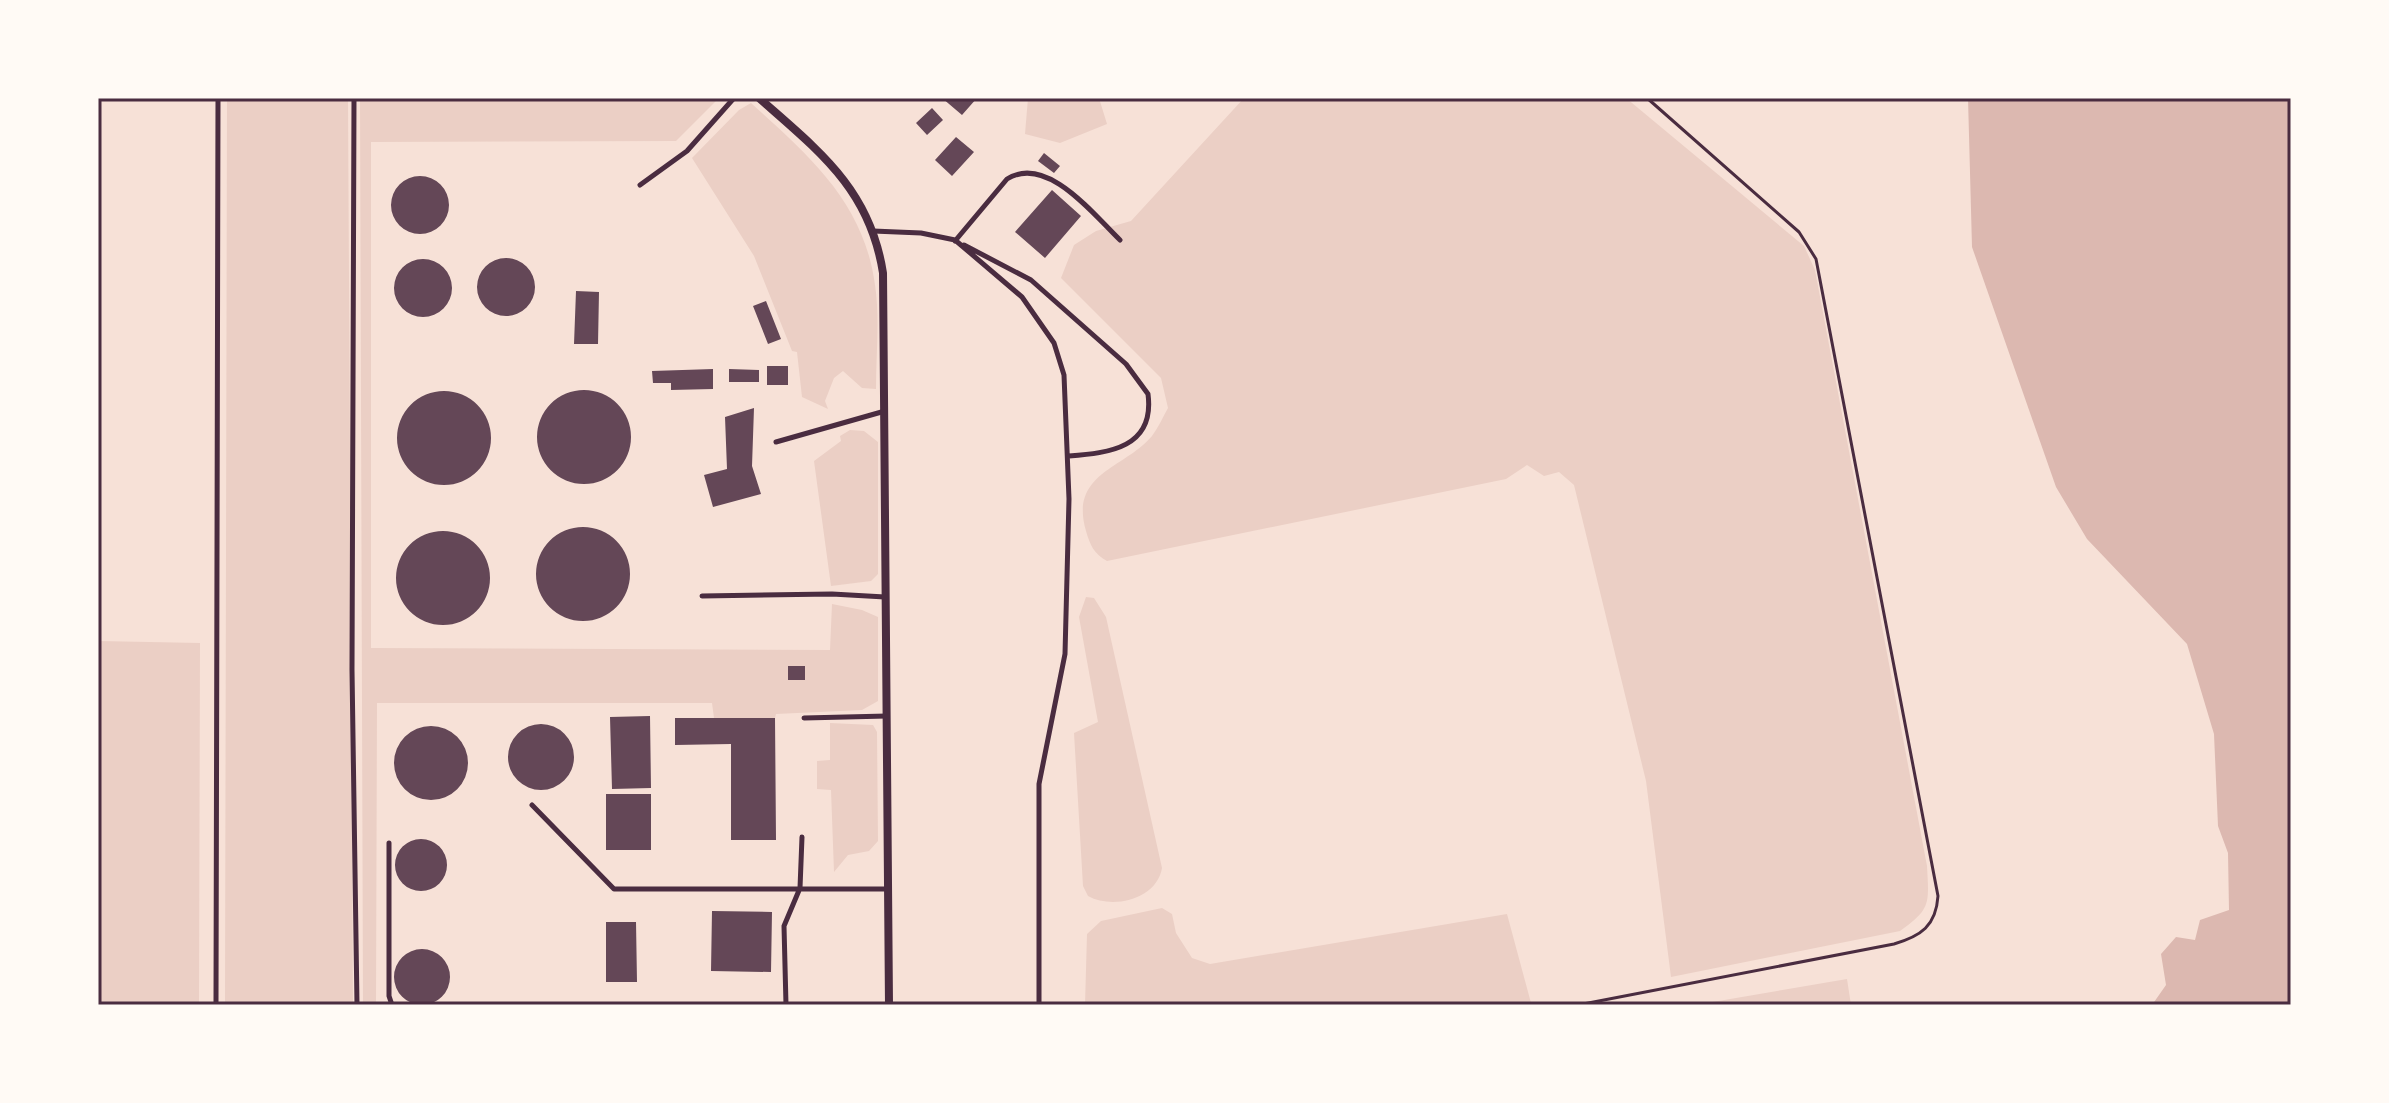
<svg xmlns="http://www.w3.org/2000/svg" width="2389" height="1103" font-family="Inter,sans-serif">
<rect width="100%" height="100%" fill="#f7e1d7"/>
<!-- green -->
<path fill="#ebcfc5" d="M 227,98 L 348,98 L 353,1005 L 225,1005 Z
M 360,98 L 719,98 L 676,141 L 371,142 L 371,648 L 830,650 L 832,604 L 862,610 L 878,617 L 878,701 L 862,710 L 776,714 L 775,718 L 714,718 L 712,703 L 377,703 L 376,1005 L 363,1005 Z
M 1028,98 L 1099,98 L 1107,124 L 1060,143 L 1025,134 Z
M 1244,98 L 1626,98 L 1804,246 L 1815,270 L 1927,866 C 1929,904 1931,909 1900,931 L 1671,977 L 1646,781 L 1574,485 L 1559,472 L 1544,476 L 1527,465 L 1506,479 L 1107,561 C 1094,554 1090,545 1086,531 C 1069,473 1124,469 1152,436 C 1158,428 1163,417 1168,408 L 1161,378 L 1061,278 L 1074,245 L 1096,231 L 1131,221 Z
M 751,103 C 809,156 864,202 875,285 C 880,318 876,355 876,389 L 862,388 L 843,371 L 834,378 L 825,401 L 828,409 L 802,397 L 797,352 L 792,351 L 754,256 L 692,158 L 739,110 Z
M 850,430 L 864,431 L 878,442 L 878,574 L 871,581 L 831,586 L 814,461 L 841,441 L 840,436 Z
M 1086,597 L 1094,598 L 1106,617 L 1162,868 C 1157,899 1113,910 1088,896 L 1083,886 L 1074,733 L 1098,722 L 1079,617 Z
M 98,641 L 200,643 L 199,1005 L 98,1005 Z
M 830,723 L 873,725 L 877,732 L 878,841 L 869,851 L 848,855 L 834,872 L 831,790 L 817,789 L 817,761 L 830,760 Z
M 1162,908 L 1172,914 L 1176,933 L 1192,958 L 1210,964 L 1507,914 L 1531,1003 L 1085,1005 L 1087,934 L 1101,921 Z
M 1847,979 L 1851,1005 L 1695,1005 Z"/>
<!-- water -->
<path fill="#dcb8b0" d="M 1968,98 L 2291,98 L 2291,1005 L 2152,1005 L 2166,985 L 2161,954 L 2176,937 L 2195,940 L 2200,920 L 2229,910 L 2228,853 L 2218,826 L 2214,734 L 2187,644 L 2087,539 L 2056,487 L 1972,247 Z"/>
<!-- building -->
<path fill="#644757" d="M 942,98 L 977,98 L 962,115 Z
M 932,108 L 943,120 L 927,135 L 916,123 Z
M 956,137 L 974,152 L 952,176 L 935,160 Z
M 1044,153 L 1060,166 L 1054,173 L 1038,161 Z
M391 205a29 29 0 1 1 58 0a29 29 0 1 1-58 0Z
M 1052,190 L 1081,216 L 1045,258 L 1015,232 Z
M477 287a29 29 0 1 1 58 0a29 29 0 1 1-58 0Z
M394 288a29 29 0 1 1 58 0a29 29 0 1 1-58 0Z
M 576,291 L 599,292 L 598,344 L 574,344 Z
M 766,301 L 781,339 L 768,344 L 753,306 Z
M 767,366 L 788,366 L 788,385 L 767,385 Z
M 713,369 L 713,389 L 671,390 L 671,383 L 653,383 L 652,371 Z
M 729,369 L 759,370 L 759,382 L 729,382 Z
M537 437a47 47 0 1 1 94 0a47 47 0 1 1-94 0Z
M397 438a47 47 0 1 1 94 0a47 47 0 1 1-94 0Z
M 754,408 L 752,466 L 761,494 L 713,507 L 704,475 L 727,469 L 725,417 Z
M536 574a47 47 0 1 1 94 0a47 47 0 1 1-94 0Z
M396 578a47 47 0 1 1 94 0a47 47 0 1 1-94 0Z
M 788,666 L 805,666 L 805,680 L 788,680 Z
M 650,716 L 651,788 L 612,789 L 610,717 Z
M 675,718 L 775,718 L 776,840 L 731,840 L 731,744 L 675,745 Z
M508 757a33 33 0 1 1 66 0a33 33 0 1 1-66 0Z
M394 763a37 37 0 1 1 74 0a37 37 0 1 1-74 0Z
M 606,794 L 651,794 L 651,850 L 606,850 Z
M395 865a26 26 0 1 1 52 0a26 26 0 1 1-52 0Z
M 712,911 L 772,912 L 771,972 L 711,971 Z
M 606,922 L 636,922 L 637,982 L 606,982 Z
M394 977a28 28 0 1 1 56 0a28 28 0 1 1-56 0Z"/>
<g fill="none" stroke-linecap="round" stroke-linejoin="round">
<!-- path -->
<path stroke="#4a2c40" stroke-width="3" d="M 1578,1005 L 1894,944 C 1921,936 1936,926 1938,896 L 1816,259 L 1799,232 L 1647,98"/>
<!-- service -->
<path stroke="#4a2c40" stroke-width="5" d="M 354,98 L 352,670 L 357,1005
M 640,185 L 687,151 L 734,98
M 873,231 L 921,233 L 955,240 L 1022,297 L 1054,343 L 1064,375 L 1069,499 L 1065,654 L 1039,784 L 1039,1005
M 955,241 L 1007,179 C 1047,154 1094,215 1120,240
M 964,245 L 1031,280 L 1126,364 L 1148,394 C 1155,448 1109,453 1069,456
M 776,442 L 885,411
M 702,596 L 832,594 L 885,597
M 804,718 L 887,716
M 532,805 L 614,889 L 887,889
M 389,843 L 389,996 L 392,1005
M 216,1005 L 218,98
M 786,1005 L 784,926 L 800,888 L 802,837"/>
<!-- minor -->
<path stroke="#4a2c40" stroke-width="8" d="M 759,98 C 819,151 870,189 883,273 L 889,1005"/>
</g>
<!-- border -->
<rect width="2389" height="1103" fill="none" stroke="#fffaf5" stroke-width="200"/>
<rect x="100" y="100" width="2189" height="903" fill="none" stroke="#4a2c40" stroke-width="3"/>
</svg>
